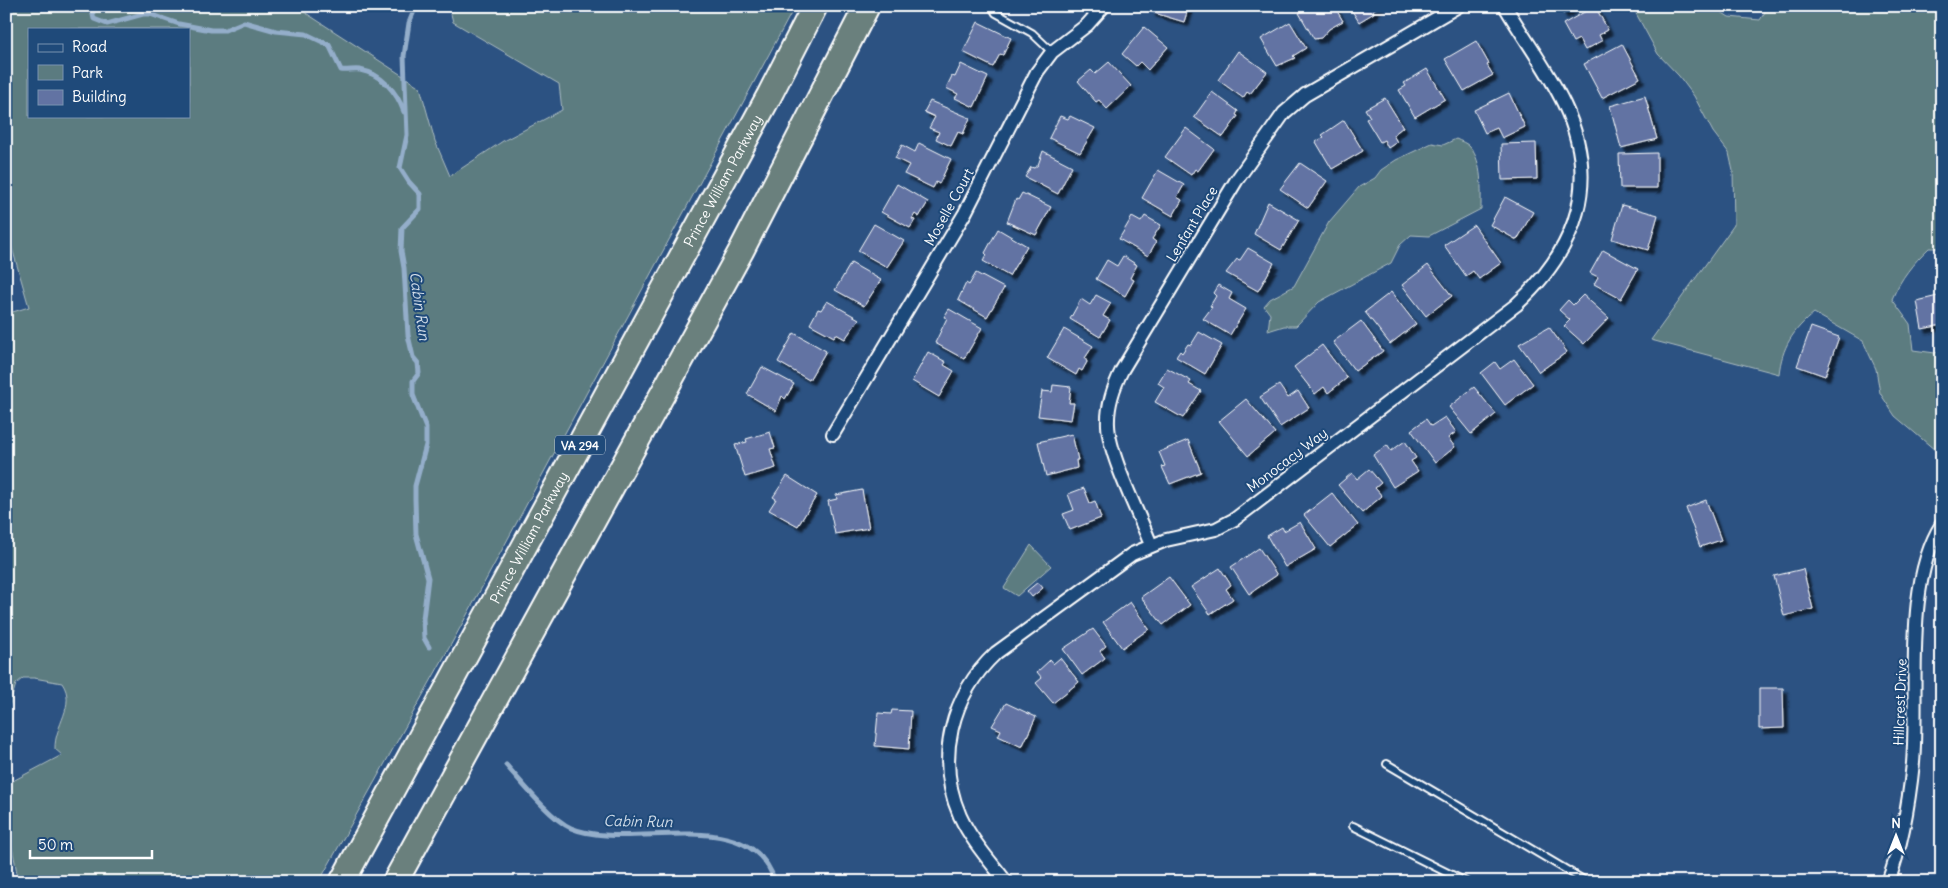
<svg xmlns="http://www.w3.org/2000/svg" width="1948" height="888" font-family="Delius,sans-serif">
<defs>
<filter id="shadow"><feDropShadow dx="4.5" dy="4.5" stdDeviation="1" flood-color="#0009"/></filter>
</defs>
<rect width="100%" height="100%" fill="#2c5282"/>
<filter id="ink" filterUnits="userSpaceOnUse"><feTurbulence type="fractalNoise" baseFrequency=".02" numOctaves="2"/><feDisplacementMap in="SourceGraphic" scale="10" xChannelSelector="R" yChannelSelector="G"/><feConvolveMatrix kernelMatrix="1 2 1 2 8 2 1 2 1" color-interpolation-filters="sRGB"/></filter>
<g filter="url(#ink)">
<!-- green -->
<path fill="#5b7b80" stroke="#adbdc0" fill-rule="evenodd" d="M 6,6 L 295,6 L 420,87 L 435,141 L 450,176 L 503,141 L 562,110 L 559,84 L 453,22 L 449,6 L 538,6 L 575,13 L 586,6 L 795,6 L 454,639 L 319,882 L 18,882 C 15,849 0,817 9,783 L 62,755 L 55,749 C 54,725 77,705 62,683 L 34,678 L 23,678 L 16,684 L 6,717 L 6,314 L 29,307 L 6,227 ZM 29,29 L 189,29 L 189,116 L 29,116 Z
M 1632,6 L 1712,6 L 1729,17 L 1760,20 L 1765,12 L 1763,6 L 1942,6 L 1942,248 L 1929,248 C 1913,263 1901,278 1892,299 L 1910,324 L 1913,350 L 1935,353 L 1942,351 L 1942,456 L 1895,416 L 1880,393 L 1876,369 L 1863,341 L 1814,313 C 1793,330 1782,347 1779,374 L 1651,340 L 1734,225 L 1733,171 L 1729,153 L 1713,132 L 1694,96 L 1679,76 L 1658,54 Z
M 1456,139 C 1460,141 1467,143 1470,147 C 1483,162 1481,191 1481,209 L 1429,236 L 1411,235 L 1400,245 L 1391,263 L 1319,302 L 1296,326 L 1284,326 L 1268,331 L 1270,314 L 1264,306 L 1270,299 L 1294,286 L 1329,222 L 1359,187 L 1375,178 L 1381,170 L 1396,160 L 1432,143 L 1443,145 Z
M 1031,545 L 1051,566 L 1017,596 L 1004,588 Z"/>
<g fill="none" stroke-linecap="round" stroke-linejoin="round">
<!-- stream -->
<path stroke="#94aeca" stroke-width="5" d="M 91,6 L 94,19 L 107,24 L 143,14 L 150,14 L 179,24 L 211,30 L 225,30 L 244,22 L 276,31 L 306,34 L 329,45 L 341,70 C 347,71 354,69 360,70 C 382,74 397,92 404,112
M 416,6 L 409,23 L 404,56 L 407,135 L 400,168 L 409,182 L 420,194 L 420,209 L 402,228 L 401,251 L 404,268 L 408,335 L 413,357 L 418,363 L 419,373 L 413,381 L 413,395 L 426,428 L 426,445 L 415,486 L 415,499 L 416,534 L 428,578 L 423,619 L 424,638 L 429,647
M 506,765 C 522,783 551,819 571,828 C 629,853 751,801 775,882"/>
</g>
<!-- building -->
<path fill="#6273a3" stroke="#fff" filter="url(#shadow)" d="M 1153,6 L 1189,6 L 1184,22 L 1151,12 Z
M 1311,6 L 1334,6 L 1343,21 L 1329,29 L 1321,38 L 1314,39 L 1299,13 Z
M 1349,6 L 1380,6 L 1373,10 L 1374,13 L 1359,22 Z
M 1559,6 L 1577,6 L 1563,14 Z
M 1595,6 L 1608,30 L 1599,35 L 1602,41 L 1585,50 L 1579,39 L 1573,42 L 1563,24 Z
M 978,22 L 1011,38 L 1003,55 L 1000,54 L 993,67 L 963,52 Z
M 1290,22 L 1306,48 L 1293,56 L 1295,58 L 1277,66 L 1261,39 Z
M 1144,27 L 1168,47 L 1148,70 L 1140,62 L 1136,66 L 1122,54 Z
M 1476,41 L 1489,64 L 1487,65 L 1493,75 L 1464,91 L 1445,59 Z
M 1622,44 L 1640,78 L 1602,98 L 1584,64 Z
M 1238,51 L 1267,72 L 1250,94 L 1247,92 L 1243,98 L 1218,80 Z
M 1109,62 L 1131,86 L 1107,109 L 1099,100 L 1096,102 L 1078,81 L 1091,70 L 1095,74 Z
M 961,64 L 988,77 L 974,107 L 955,98 L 958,94 L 946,88 L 952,76 L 955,77 Z
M 1427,69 L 1445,99 L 1415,117 L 1399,90 L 1406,86 L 1404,83 Z
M 1212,92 L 1238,111 L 1236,115 L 1238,116 L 1223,137 L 1194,117 Z
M 1509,93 L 1525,127 L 1502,138 L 1497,128 L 1485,133 L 1474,110 Z
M 1645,96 L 1657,139 L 1621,148 L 1610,106 Z
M 1385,98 L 1403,127 L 1393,135 L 1397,142 L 1388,148 L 1384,140 L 1380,142 L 1366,119 L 1370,117 L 1365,109 Z
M 930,101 L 970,118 L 963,134 L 958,132 L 951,146 L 936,139 L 939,132 L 929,128 L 935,117 L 924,112 Z
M 1060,116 L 1068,119 L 1070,116 L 1095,128 L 1080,153 L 1049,138 Z
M 1344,120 L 1363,151 L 1332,169 L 1316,142 L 1324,137 L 1322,135 Z
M 1186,128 L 1214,149 L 1198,171 L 1195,169 L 1191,175 L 1165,157 Z
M 919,143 L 951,159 L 939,184 L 936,182 L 933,188 L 904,174 L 909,165 L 895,158 L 902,145 L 915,152 Z
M 1536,143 L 1537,179 L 1502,180 L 1501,144 Z
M 1043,151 L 1072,166 L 1058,194 L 1025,177 L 1031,167 L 1034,168 L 1038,165 Z
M 1657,153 L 1657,188 L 1620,188 L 1619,154 Z
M 1300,163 L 1327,181 L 1308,208 L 1280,189 Z
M 1158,170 L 1184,185 L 1177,197 L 1182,200 L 1173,216 L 1142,198 Z
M 897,184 L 928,202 L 919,217 L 915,214 L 912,219 L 915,220 L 910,228 L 881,212 Z
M 1022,193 L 1051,207 L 1036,235 L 1007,222 L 1016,199 L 1018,200 Z
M 1505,197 L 1533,212 L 1517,240 L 1490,225 Z
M 1268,202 L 1299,220 L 1281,250 L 1254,234 Z
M 1622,205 L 1658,215 L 1648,250 L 1612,239 Z
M 1145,216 L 1161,225 L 1152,239 L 1156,242 L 1148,256 L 1119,239 L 1132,217 L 1141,222 Z
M 874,224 L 904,241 L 887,267 L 858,251 Z
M 1474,225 L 1501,263 L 1479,279 L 1473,271 L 1466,276 L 1444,245 Z
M 998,229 L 1027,246 L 1009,276 L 983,261 L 987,255 L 985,253 Z
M 1248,248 L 1274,263 L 1258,291 L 1226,273 L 1237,259 L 1240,260 Z
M 1603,250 L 1638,269 L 1621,299 L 1594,284 L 1598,277 L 1590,273 Z
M 1123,256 L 1137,265 L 1130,278 L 1134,280 L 1125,296 L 1096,279 L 1107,260 L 1117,266 Z
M 851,263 L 881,280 L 864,306 L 835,290 Z
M 1428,265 L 1452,296 L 1426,316 L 1402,285 Z
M 976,273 L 1004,288 L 987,317 L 958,300 L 966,283 L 969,285 Z
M 1218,285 L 1232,293 L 1229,299 L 1246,309 L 1230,335 L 1203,319 L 1212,307 L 1210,306 L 1216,296 L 1213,293 Z
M 1391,292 L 1416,324 L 1390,344 L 1365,312 Z
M 1096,295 L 1111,303 L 1103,316 L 1110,320 L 1100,337 L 1070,319 L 1081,299 L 1090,305 Z
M 1583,295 L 1609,318 L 1584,344 L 1564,326 L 1570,320 L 1559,310 L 1568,300 L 1573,305 Z
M 1942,295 L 1942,325 L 1922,329 L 1917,301 Z
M 827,301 L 859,319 L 845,339 L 836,334 L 834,337 L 810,324 L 818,309 L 821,310 Z
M 949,309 L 982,328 L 964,359 L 935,343 L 947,318 L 944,317 Z
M 1361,321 L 1383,351 L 1355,371 L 1333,342 Z
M 1549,327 L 1567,352 L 1539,372 L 1519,344 Z
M 1811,327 L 1839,337 L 1825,376 L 1797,366 Z
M 1064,329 L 1093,346 L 1085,358 L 1087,362 L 1082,371 L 1079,369 L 1076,375 L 1047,358 Z
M 1199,332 L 1222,345 L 1205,374 L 1176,357 L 1180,351 L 1182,353 L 1188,344 L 1191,345 Z
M 794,333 L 826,351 L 809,380 L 778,362 Z
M 1322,345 L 1347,378 L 1328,393 L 1324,387 L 1315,394 L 1294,367 Z
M 928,352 L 946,362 L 944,365 L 954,371 L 939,397 L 912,381 Z
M 1514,359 L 1533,384 L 1505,405 L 1481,373 L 1495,362 L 1500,369 Z
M 762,367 L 794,384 L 785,399 L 782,396 L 776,411 L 747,394 Z
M 1167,368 L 1191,381 L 1189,384 L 1201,391 L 1183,418 L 1155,402 L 1164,387 L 1158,383 Z
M 1053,385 L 1071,387 L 1069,403 L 1074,403 L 1071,420 L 1038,416 L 1042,391 L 1052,392 Z
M 1279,385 L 1288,398 L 1298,391 L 1309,408 L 1280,427 L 1260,397 Z
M 1474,387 L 1496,414 L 1471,434 L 1449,407 Z
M 1246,399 L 1275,433 L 1248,456 L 1219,421 Z
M 1445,417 L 1456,432 L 1448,438 L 1455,447 L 1435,463 L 1411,430 L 1426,419 L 1431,426 Z
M 770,432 L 775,448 L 770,449 L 776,468 L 745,477 L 735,445 L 747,442 L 746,439 Z
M 1072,434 L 1078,460 L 1076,460 L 1077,468 L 1046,476 L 1038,442 Z
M 1188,440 L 1201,472 L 1170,484 L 1162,467 L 1165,466 L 1159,452 Z
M 1405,441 L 1416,458 L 1411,461 L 1418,471 L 1393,487 L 1373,455 L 1387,445 L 1391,451 Z
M 1369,469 L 1381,483 L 1375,488 L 1382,496 L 1362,513 L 1338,485 L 1352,473 L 1357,479 Z
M 787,476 L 817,495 L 798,526 L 769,510 L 776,499 L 773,497 Z
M 1084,488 L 1090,503 L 1095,501 L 1101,518 L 1070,530 L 1063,514 L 1074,510 L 1068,494 Z
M 862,490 L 869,528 L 835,534 L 828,501 L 837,499 L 836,495 Z
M 1332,493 L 1358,525 L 1330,547 L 1304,515 Z
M 1706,500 L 1721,540 L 1700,547 L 1686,508 Z
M 1300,522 L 1316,549 L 1285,567 L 1267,536 L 1282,527 L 1284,531 Z
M 1259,548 L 1277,575 L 1249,594 L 1231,567 Z
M 1220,568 L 1231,585 L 1226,589 L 1233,599 L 1210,614 L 1191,587 Z
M 1803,569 L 1813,609 L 1784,616 L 1774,576 Z
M 1169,577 L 1190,605 L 1163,625 L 1141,597 Z
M 1038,582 L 1043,588 L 1032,597 L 1027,591 Z
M 1130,602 L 1149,629 L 1122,648 L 1103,622 Z
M 1093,629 L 1106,646 L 1100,651 L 1105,658 L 1082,675 L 1063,649 Z
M 1060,658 L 1079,682 L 1053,703 L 1036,683 L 1042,678 L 1037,672 L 1050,660 L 1053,664 Z
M 1759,688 L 1783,688 L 1784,728 L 1759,729 Z
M 1006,703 L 1036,717 L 1022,747 L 998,736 L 1001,730 L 992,726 Z
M 892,710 L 911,711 L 909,749 L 875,746 L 878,713 L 891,714 Z"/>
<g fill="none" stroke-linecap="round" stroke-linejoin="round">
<!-- lane casing -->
<g stroke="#fff" stroke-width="10">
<path id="lane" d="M 992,6 L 996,13 L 1032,33 L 1052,52
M 1387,764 L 1587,882
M 1353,826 L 1466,882"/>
</g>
<!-- street casing -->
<g stroke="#fff" stroke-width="16">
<path id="street" d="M 833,434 L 965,213 L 1037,72 L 1052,52 L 1087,25 L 1104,6
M 1151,545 C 1139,514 1109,456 1108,425 C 1107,405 1113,388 1122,370 L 1236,181 L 1284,113 L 1305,95 L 1458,6
M 1006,882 C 990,861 971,840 960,816 C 935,759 951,695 996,653 L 1132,554 L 1166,540 L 1216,529 L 1235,519 L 1516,305 C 1577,249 1601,182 1564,104 C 1548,70 1524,39 1505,6
M 1888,882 C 1902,845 1909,802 1913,763 C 1919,693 1903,584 1942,524"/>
</g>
<!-- highway casing -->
<g stroke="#fff" stroke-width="28">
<g id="highway">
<path id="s1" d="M 342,882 L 769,96 L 815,6"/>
<path d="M 395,882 L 741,251 L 867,6"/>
</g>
</g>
<!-- lane -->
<use href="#lane" stroke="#1f4a7a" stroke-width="6"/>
<!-- street -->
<use href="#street" stroke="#1f4a7a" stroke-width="12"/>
<!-- highway -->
<use href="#highway" stroke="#6a807d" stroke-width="24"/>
</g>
</g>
<g text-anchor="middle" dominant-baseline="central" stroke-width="4" stroke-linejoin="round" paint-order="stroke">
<!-- shield labels -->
<rect fill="#1f4a7a" stroke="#bcc9d7" stroke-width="1" x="555" y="435.5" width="50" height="19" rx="4"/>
<g font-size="12" font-weight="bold" fill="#fff">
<text x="580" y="445">VA 294</text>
</g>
<!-- street labels -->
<g font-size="14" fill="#fff" stroke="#1f4a7a">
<text stroke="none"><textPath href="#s1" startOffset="798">Prince William Parkway</textPath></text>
<text transform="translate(949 207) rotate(-61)">Moselle Court</text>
<text transform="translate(1192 224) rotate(-59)">Lenfant Place</text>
<text transform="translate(1287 460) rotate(-37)">Monocacy Way</text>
<text stroke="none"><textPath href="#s1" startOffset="392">Prince William Parkway</textPath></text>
<text transform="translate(1900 702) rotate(-88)">Hillcrest Drive</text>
</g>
<!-- water labels -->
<g font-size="15" font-style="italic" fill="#d2dde9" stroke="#1f4a7a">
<text transform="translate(420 306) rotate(82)">Cabin Run</text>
<text transform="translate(638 821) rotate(1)">Cabin Run</text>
</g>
</g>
<!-- margin -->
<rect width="1948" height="888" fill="none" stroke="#1f4a7a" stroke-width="25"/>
<rect x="12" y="12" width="1923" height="863" fill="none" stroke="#fff" stroke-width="2" filter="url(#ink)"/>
<!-- legend -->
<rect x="28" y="28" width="162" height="90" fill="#1f4a7a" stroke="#7992af"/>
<rect x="38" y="44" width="25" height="8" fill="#1f4a7a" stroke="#7992af"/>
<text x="72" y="52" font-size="15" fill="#ffffff">Road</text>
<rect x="38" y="65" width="25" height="15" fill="#5b7b80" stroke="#7992af"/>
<text x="72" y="78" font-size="15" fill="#ffffff">Park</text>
<rect x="38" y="90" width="25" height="15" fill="#6273a3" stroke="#7992af"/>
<text x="72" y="102" font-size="15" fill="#ffffff">Building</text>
<!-- north arrow -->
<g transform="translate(1896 836)" stroke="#1f4a7a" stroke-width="4" paint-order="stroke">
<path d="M0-4L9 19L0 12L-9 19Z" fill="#ffffff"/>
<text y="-8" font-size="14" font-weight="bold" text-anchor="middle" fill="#ffffff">N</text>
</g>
<!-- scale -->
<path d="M30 850v8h122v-8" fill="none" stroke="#ffffff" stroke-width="2.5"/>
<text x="38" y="850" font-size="15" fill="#ffffff" stroke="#1f4a7a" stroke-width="4" paint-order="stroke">50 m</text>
</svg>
